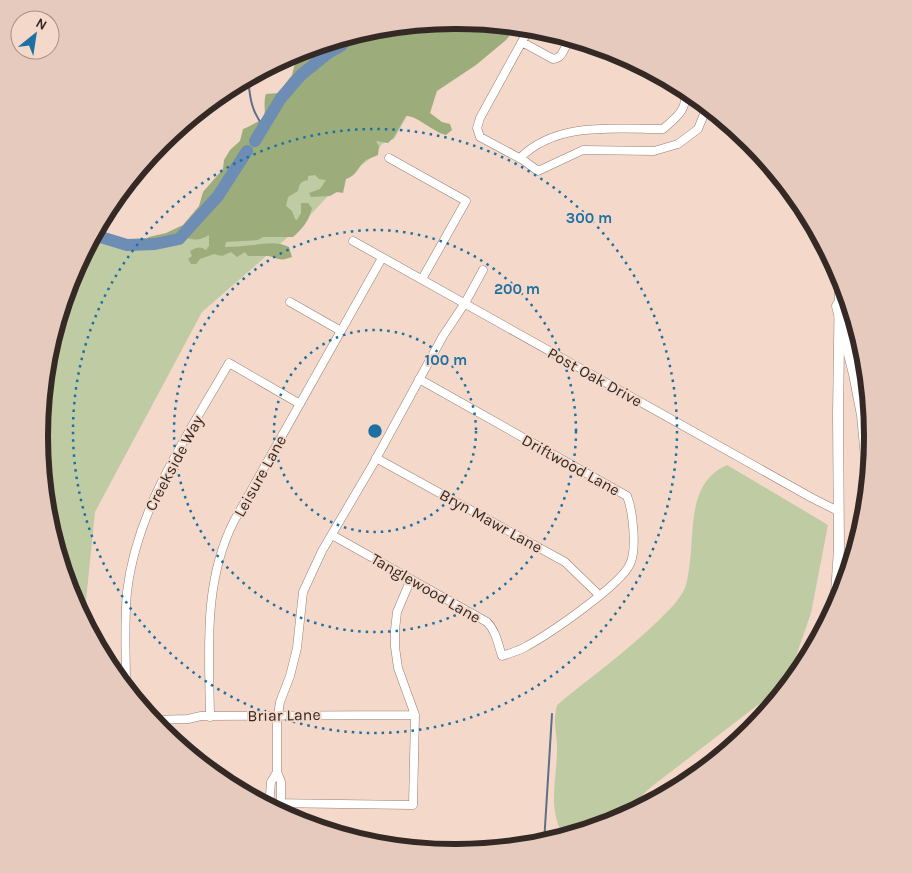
<svg xmlns="http://www.w3.org/2000/svg" width="912" height="873" font-family="Karla,sans-serif">
<rect width="100%" height="100%" fill="#f4d8ca"/>
<!-- green -->
<path fill="#becba3" d="M 412,107 L 394,139 L 382,144 L 375,155 L 347,176 L 296,230 L 202,312 L 95,512 L 84,620 L 71,596 L 47,517 L 40,436 L 48,355 L 71,277 L 97,229 L 150,249 L 184,240 L 219,201 Z
M 727,465 L 828,525 L 811,613 L 794,662 L 785,676 L 767,698 L 651,787 L 638,799 L 629,814 L 615,821 L 564,837 C 546,807 558,777 557,744 C 556,729 553,721 557,705 C 591,677 627,651 659,620 C 669,610 679,601 685,588 C 687,583 688,575 689,569 C 695,533 686,483 727,465 Z
M 199,761 L 217,762 L 217,776 Z"/>
<!-- forest -->
<path fill="#9cac7b" d="M 456,20 L 517,26 L 506,40 L 476,65 L 437,91 L 430,113 L 442,122 L 450,124 L 452,130 L 446,135 C 433,132 416,115 406,116 L 394,137 L 388,143 L 376,141 L 379,146 L 378,155 C 375,157 369,158 366,160 C 358,166 358,175 346,179 L 343,193 L 337,192 L 330,196 L 311,197 L 309,193 L 320,189 L 326,180 L 319,179 L 315,175 L 308,176 L 308,180 C 301,181 299,184 298,191 L 288,197 L 286,206 L 292,211 L 295,219 L 297,220 L 301,213 L 301,203 L 308,203 L 312,208 C 309,221 303,228 293,237 L 263,237 L 258,240 L 226,242 L 225,247 C 234,247 244,246 253,245 C 266,244 276,241 289,247 L 292,257 C 279,262 279,258 268,256 C 262,256 254,256 248,256 L 245,252 L 237,257 L 231,252 L 222,256 L 214,254 L 200,259 L 196,264 L 191,264 L 188,259 L 192,256 L 190,251 C 197,247 200,246 206,250 L 209,246 L 209,235 C 201,240 194,241 184,237 C 172,242 159,246 146,246 L 145,240 L 149,237 L 166,233 L 183,225 L 199,206 L 203,192 L 223,169 L 224,160 L 230,150 L 240,141 L 243,129 C 252,126 255,122 264,119 C 266,111 263,102 266,94 L 280,93 L 285,84 L 292,75 L 294,67 L 302,50 L 375,28 Z"/>
<g fill="none" stroke-linecap="round" stroke-linejoin="round">
<!-- stream -->
<path stroke="#5c6f89" stroke-width="2" d="M 248,78 C 250,98 251,111 264,127
M 674,790 L 691,776 L 705,768
M 544,843 L 552,714"/>
<!-- river -->
<path stroke="#6d8db4" stroke-width="12" d="M 255,141 L 281,98 L 301,75 L 328,53 L 341,46 L 349,36
M 94,235 L 127,245 L 155,244 L 179,239 L 218,196 L 247,151"/>
<!-- minor casing -->
<g stroke="#987f72" stroke-width="9">
<path id="minor" d="M 530,27 L 480,118 L 477,128 L 480,137 L 523,160 L 538,171 L 583,150 L 654,151 L 678,144 L 698,129 L 707,107
M 522,42 L 553,59 C 562,58 563,51 567,44 L 565,36
M 389,158 L 466,201 L 422,279
M 520,158 C 557,121 615,129 663,129 C 679,115 686,111 686,90
M 353,241 L 812,498 L 838,511
M 290,302 L 341,331
M 376,458 L 565,562 L 599,595
M 332,535 L 487,622 C 496,631 498,644 502,656 C 510,653 519,651 527,646 C 549,634 621,585 630,564 C 637,550 633,511 627,496 L 419,379
M 126,687 C 126,656 124,623 127,592 C 137,507 188,435 229,363 L 300,404
M 210,717 C 209,650 203,582 234,521 L 382,258
M 153,720 L 188,719 L 201,716 L 415,715
M 269,803 L 413,805 L 415,715 L 398,668 L 395,647 L 395,630 L 397,612 L 411,579
M 269,807 L 271,782 L 277,772
M 281,813 L 281,782 L 277,772 L 277,721 L 280,702 L 290,676 L 297,648 L 303,592 L 322,551 L 372,466 L 443,336 L 465,303 L 483,270"/>
</g>
<!-- secondary casing -->
<g stroke="#987f72" stroke-width="11">
<path id="secondary" d="M 835,608 L 839,549 L 838,414 L 840,275"/>
</g>
<!-- motorway casing -->
<g stroke="#987f72" stroke-width="15">
<path id="motorway" d="M 839,306 L 856,374 L 864,415 L 869,468"/>
</g>
<!-- minor -->
<use href="#minor" stroke="#fff" stroke-width="8"/>
<!-- secondary -->
<use href="#secondary" stroke="#fff" stroke-width="10"/>
<!-- motorway -->
<use href="#motorway" stroke="#fff" stroke-width="14"/>
</g>
<!-- distance rings -->
<g fill="none" stroke="#1d70a1" stroke-width="2.5" stroke-dasharray="2.5 5">
<circle cx="375" cy="431" r="101"/>
<circle cx="375" cy="431" r="201"/>
<circle cx="375" cy="431" r="302"/>
</g>
<g text-anchor="middle" dominant-baseline="central" stroke-width="4" stroke-linejoin="round" paint-order="stroke">
<!-- street labels -->
<g font-size="16" fill="#342924" stroke="#f4d8ca">
<text transform="translate(595 377) rotate(29)">Post Oak Drive</text>
<text transform="translate(174 463) rotate(-62)">Creekside Way</text>
<text transform="translate(571 465) rotate(29)">Driftwood Lane</text>
<text transform="translate(260 476) rotate(-61)">Leisure Lane</text>
<text transform="translate(491 521) rotate(29)">Bryn Mawr Lane</text>
<text transform="translate(426 588) rotate(30)">Tanglewood Lane</text>
<text transform="translate(284 715) rotate(-1)">Briar Lane</text>
</g>
</g>
<!-- crop -->
<path d="M0 0H912V873H0ZM455 29H457A407 407 0 0 1 864 436V437A407 407 0 0 1 457 844H455A407 407 0 0 1 48 437V436A407 407 0 0 1 455 29Z" fill="#e5cabd" fill-rule="evenodd"/>
<path fill="none" stroke="#342924" stroke-width="6" d="M455 29H457A407 407 0 0 1 864 436V437A407 407 0 0 1 457 844H455A407 407 0 0 1 48 437V436A407 407 0 0 1 455 29Z"/>
<circle cx="375" cy="431" r="8" fill="#1d70a1" stroke="#f4d8ca" stroke-width="2.5"/>
<g font-size="15" text-anchor="middle" font-weight="bold" fill="#1d70a1" stroke="#f4d8ca" stroke-width="4" stroke-linejoin="round" paint-order="stroke">
<text x="589" y="223">300 m</text>
<text x="517" y="294">200 m</text>
<text x="446" y="365">100 m</text>
</g>
<!-- north arrow -->
<g transform="translate(35 35) rotate(30)"><circle r="24" fill="#f4d8ca" stroke="#a79288"/>
<path d="M0-4L9 19L0 12L-9 19Z" fill="#1d70a1"/>
<text y="-8" font-size="14" font-weight="bold" text-anchor="middle" fill="#342924">N</text>
</g>
</svg>
